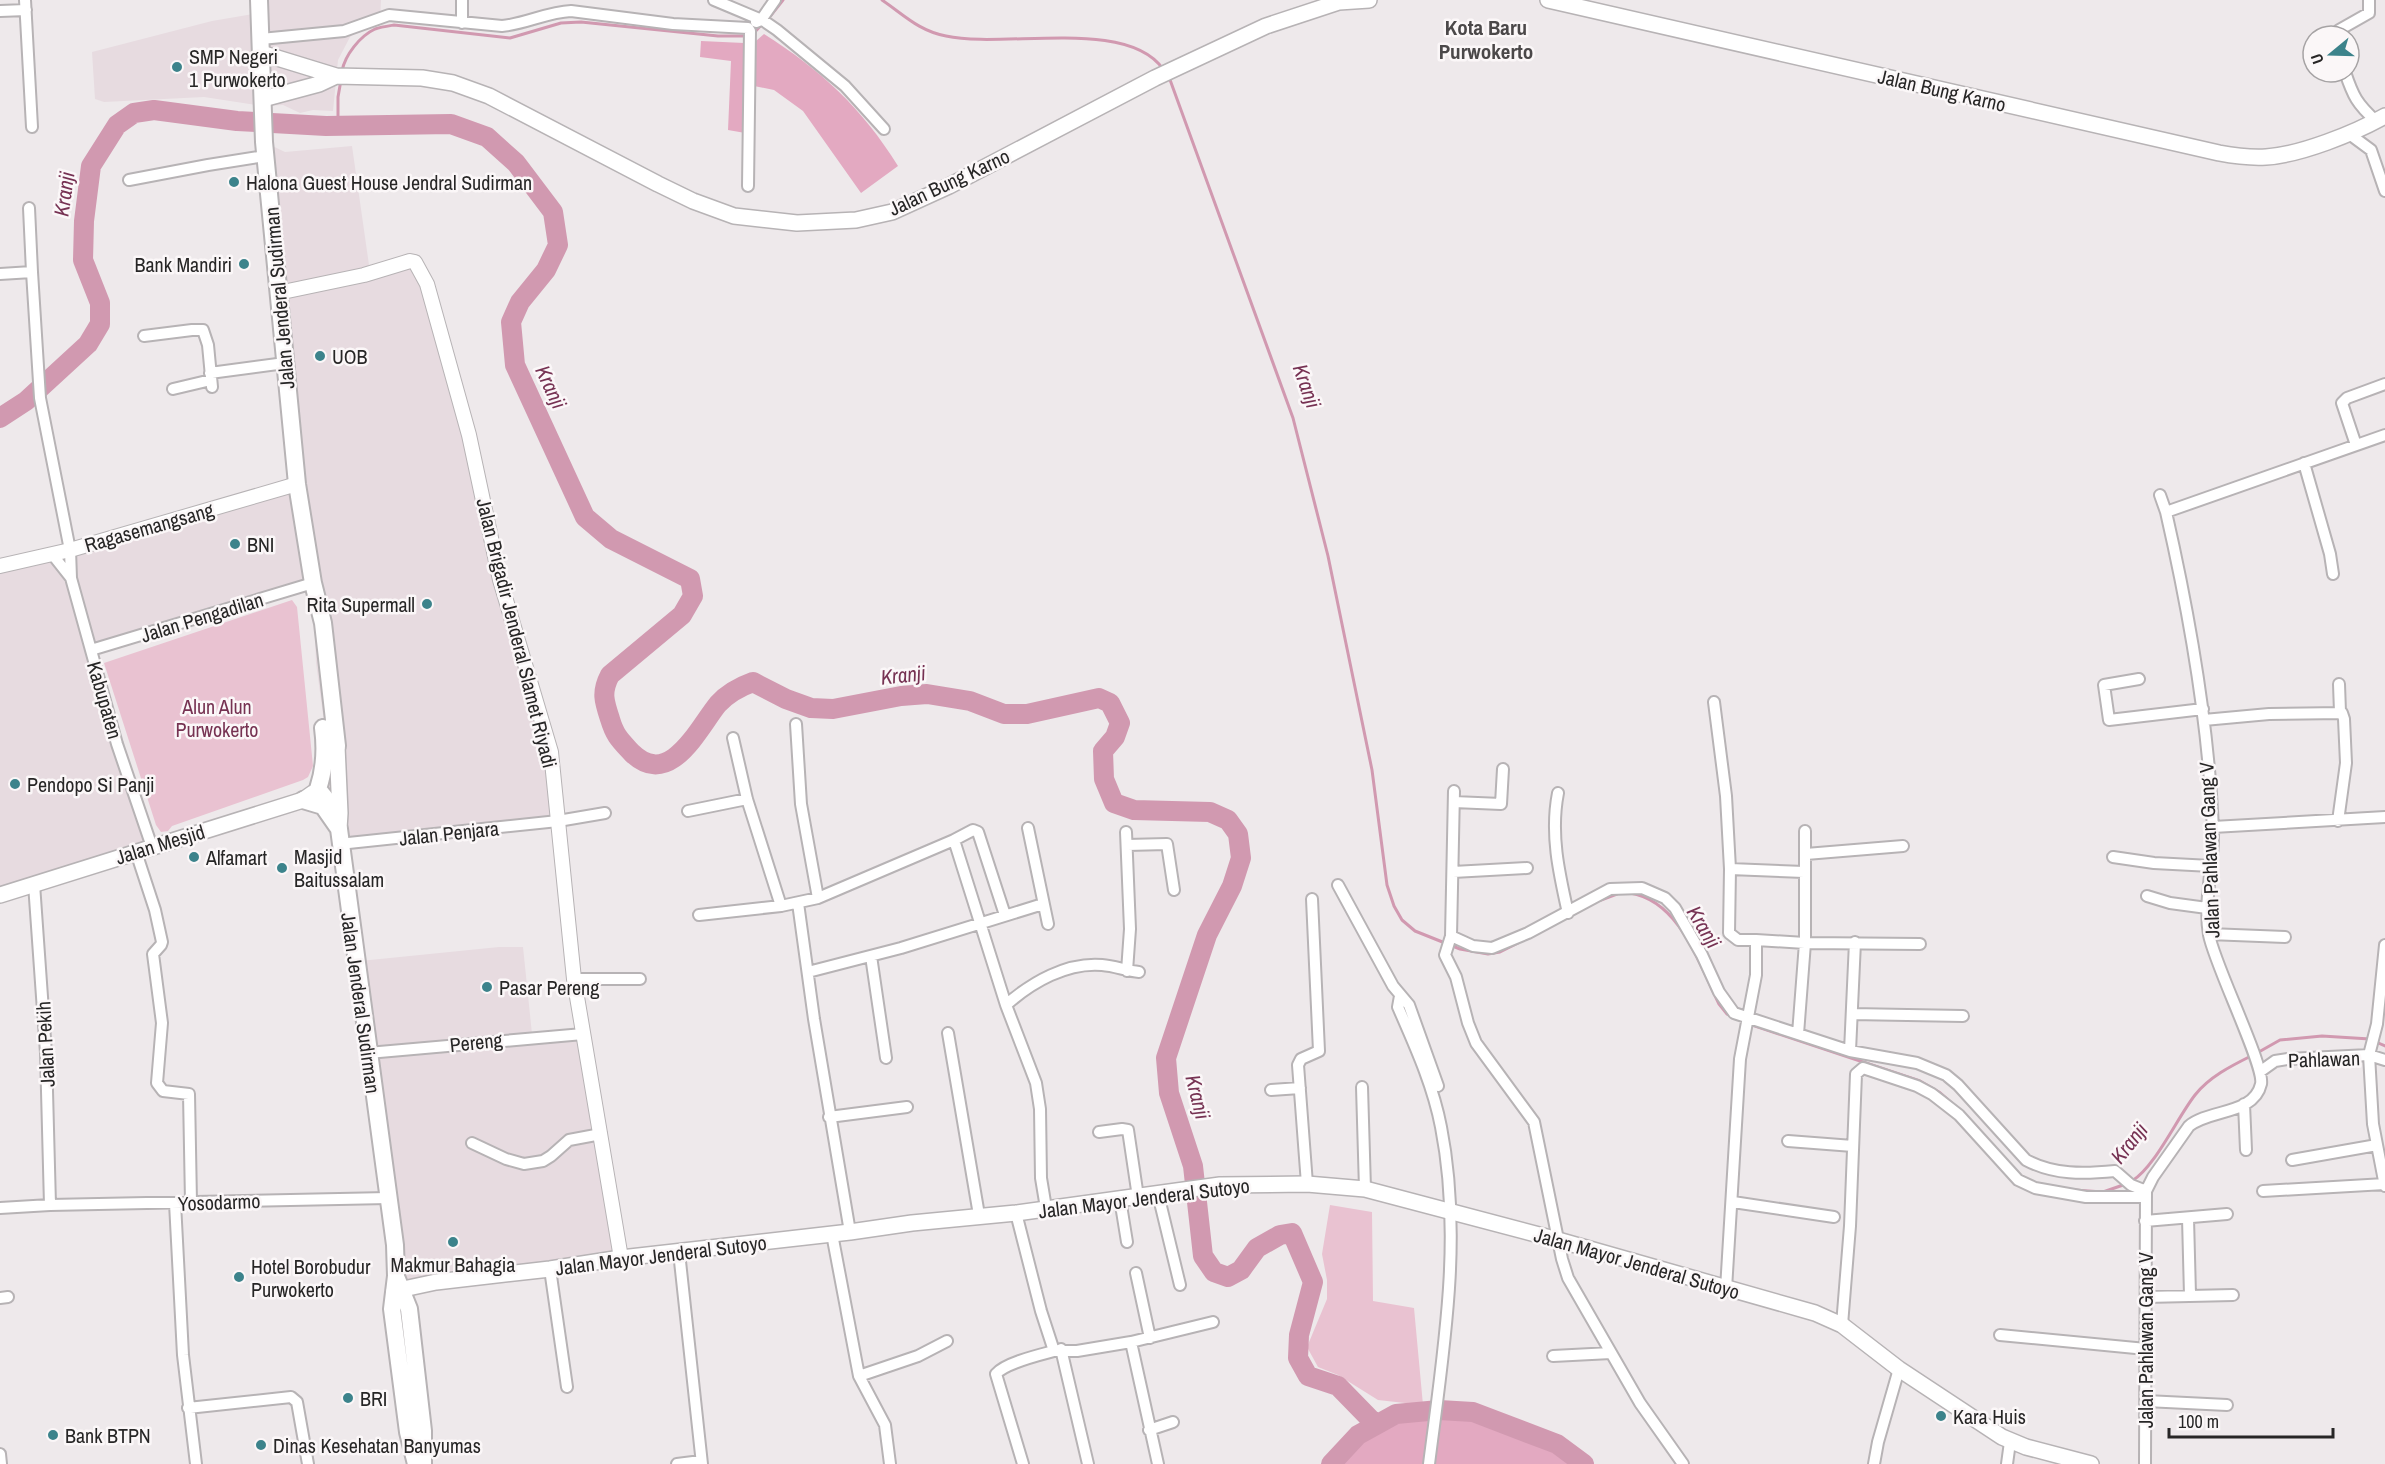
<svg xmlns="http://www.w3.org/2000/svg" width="2385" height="1464" font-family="'Archivo Narrow',sans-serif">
<rect width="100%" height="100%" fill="#eee9eb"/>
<!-- built -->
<path fill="#e7dbe0" d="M 259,0 L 381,0 L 380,21 L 363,27 L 350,37 L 338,60 L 333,111 L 313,110 L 300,113 L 283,105 L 263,106 L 204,97 L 104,102 L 95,99 L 92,52 L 212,21 L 259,13 Z
M 264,142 L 285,152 L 352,146 L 369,265 L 364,274 L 415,262 L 551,752 L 557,816 L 339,844 L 318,789 L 324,722 L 316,663 L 313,584 L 94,654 L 152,847 L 0,894 L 0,566 L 296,484 Z
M 499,947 L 523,947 L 532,1034 L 582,1029 L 619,1254 L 399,1283 L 360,961 Z"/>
<!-- green -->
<path fill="#e9c2d1" d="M 292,600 L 297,607 L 313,766 L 308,777 L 303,780 L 172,826 L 168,831 L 161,832 L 156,825 L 104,663 Z
M 1330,1205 L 1372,1212 L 1373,1301 L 1414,1308 L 1423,1405 L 1378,1400 L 1338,1375 L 1318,1367 L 1307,1347 L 1327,1299 L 1327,1280 L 1322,1254 Z"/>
<!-- forest -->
<path fill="#e3a9c1" d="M 764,34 C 821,70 862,108 898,166 L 861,193 L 803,111 L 774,90 L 754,86 L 751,134 L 728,130 L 731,61 L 700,57 L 701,41 L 744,43 L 756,41 Z
M 1439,1410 L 1473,1412 L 1557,1444 L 1584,1464 L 1331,1464 L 1358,1435 L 1396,1414 Z"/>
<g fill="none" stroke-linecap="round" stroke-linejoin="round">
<!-- stream -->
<path stroke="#d199b0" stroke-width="3" d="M 882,0 C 904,15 919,31 946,36 C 1003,49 1127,17 1163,69
M 768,19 L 783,0
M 753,34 L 763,23
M 342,71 C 345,55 360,36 375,29 C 381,27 388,26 394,25 L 510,38 L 561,23 L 581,22 L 718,36 L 747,36
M 1169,77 L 1293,418 L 1328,556 L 1372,770 L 1387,885 L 1394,906 L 1402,920 L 1415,931 L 1460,949 L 1488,954 L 1500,952 L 1518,943
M 338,126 L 338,97 L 341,80
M 1630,893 C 1680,901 1699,964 1719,1004 L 1727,1014 L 1732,1016
M 1601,900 L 1617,894
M 1749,1024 L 1920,1081 L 1939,1092 L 1962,1112
M 2376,1042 L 2385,1046
M 2257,1053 L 2280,1040 L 2322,1036 L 2370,1039
M 2132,1181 C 2155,1167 2177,1118 2195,1095 C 2209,1077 2231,1066 2251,1056
M 2074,1190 L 2103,1192 L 2126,1184"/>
<!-- river -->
<path stroke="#d199b0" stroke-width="20" d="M 0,418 L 26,401 L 88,344 L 100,324 L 100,303 L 83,260 L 84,221 L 91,166 L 117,125 L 134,113 L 154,110 L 237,121 L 326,126 L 451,124 L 487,137 L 516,163 L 553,212 L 558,245 L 546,270 L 520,302 L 511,322 L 515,365 L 585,517 L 611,539 L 690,579 L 693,596 L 682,615 L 610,675 C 601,692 604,701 610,719 C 615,736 620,740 632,753 C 670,790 699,727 718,704 C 728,693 739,687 753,682 L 786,699 L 811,708 L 833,709 L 901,696 L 927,694 L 970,701 L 1004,714 L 1027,714 L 1099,698 L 1110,703 L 1120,723 L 1115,737 L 1103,751 L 1104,779 L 1114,803 L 1134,810 L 1210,812 L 1228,820 L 1238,834 L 1241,858 L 1232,886 L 1207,935 L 1166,1058 L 1169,1093 L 1193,1166 L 1203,1256 L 1214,1272 L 1228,1277 L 1241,1270 L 1257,1248 L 1280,1235 L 1292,1233 L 1313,1282 L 1299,1335 L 1298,1358 L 1308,1376 L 1338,1386 L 1376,1425
M 1331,1464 L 1358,1435 L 1396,1414 L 1439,1410 L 1473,1412 L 1557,1444 L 1584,1464"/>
<!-- minor casing -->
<g stroke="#b7b3b5" stroke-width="14">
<path id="minor" d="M 25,0 L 32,127
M 462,0 L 462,23
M 714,0 L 764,21 L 777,30 L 845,86 L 884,129
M 0,11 L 26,10
M 756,22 L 761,20 L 775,0
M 2334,36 L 2339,30 L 2369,13 L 2369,0
M 261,39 L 344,31 L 389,15 L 502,26 C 526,24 547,12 571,11 L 673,24 L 748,28 L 750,31 L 748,186
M 2345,72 C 2353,96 2357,104 2376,121
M 2348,133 L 2371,150 L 2385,191
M 129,180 L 208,165 L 265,156
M 29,208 L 32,272
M 0,274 L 32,272 L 40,398 L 70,550 L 71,578 L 117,744 L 152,847
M 144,336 L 192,330 L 203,330 L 208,345 L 212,387
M 210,373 L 285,363
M 173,389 L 211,380
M 2356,445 L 2342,403 L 2347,398 L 2385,384
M 2304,463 L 2330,554 L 2333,574
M 2160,495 L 2166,512
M 52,554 L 71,578
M 91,650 L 313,583
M 2139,679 L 2104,685 L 2109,720 L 2203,709
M 2339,684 L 2340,712
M 1714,702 L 1726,796 L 1730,869 L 1729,933 L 1738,940 L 1756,940 L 1756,975 L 1740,1059 L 1726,1289
M 2204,720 L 2269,714 L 2342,713 L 2344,719 L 2346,763 L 2338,821
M 796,724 L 801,804 L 818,898
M 733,738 L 747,799 L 781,906
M 1454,791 L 1451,936 L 1445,955 L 1456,977 L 1468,1023 L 1476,1043 L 1534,1122 L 1562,1259 L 1568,1278 L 1640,1403 L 1683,1464
M 1558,793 C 1550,834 1559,873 1568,913
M 1454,802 L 1501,804 L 1503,769
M 688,811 L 747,799
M 2213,827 L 2385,817
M 1028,828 L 1048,924
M 1126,832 L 1130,929 L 1127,971
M 954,840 L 973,830 L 978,832 L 1005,915
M 339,844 L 558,821 L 605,813
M 1127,845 L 1167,844 L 1174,890
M 136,852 L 155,910 L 162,942 L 161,945 L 153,954 L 162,1023 L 157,1083 L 163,1091 L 189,1094 L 191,1202
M 1806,854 L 1903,846
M 2113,857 L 2154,863 L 2211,866
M 1730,869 L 1804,872
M 1453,872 L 1527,868
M 34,884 L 46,1053 L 50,1205
M 1338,885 L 1393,986 L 1409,1005 L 1438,1086
M 2147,896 L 2170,903 L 2207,908
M 798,903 L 814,1019 L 850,1232
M 699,915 L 781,906 L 818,898 L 954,840 L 1006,1005 L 1036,1083 L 1040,1109 L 1041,1178 L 1046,1208
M 2209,934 L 2285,937
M 1451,936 L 1473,946 L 1492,948 L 1528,933 L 1610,889 L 1642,888 L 1665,898 L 1675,908 L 1702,955 L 1719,992 L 1734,1013 L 1850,1051 L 1917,1063 L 1946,1075 L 1958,1085 L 2026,1160 C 2054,1175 2084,1174 2115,1171 L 2131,1185 L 2146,1191
M 1756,940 L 1805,943 L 1920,944
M 2385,945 L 2377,1024 L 2369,1055 L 2385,1060
M 871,956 L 886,1058
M 808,972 L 901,948 L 1043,904
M 574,979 L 640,979
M 1400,996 L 1398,1007 C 1415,1046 1433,1085 1441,1127 C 1463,1238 1443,1354 1429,1464
M 1006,1005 C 1032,982 1067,962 1102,965 C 1115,966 1127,971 1139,972
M 1852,1014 L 1963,1016
M 948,1033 L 979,1215
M 1798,1034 L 1805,943 L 1805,831
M 1850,1051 L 1855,942
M 368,1053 L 583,1034
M 2261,1071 L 2275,1061 L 2288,1059 L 2369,1055 L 2373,1124 L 2385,1186
M 1362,1087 L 1365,1189
M 1271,1090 L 1300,1088
M 2244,1104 L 2246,1150
M 829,1117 L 907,1107
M 1099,1132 L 1122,1129 L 1128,1130 L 1138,1197
M 1788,1141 L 1853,1146
M 472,1143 L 506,1159 L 524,1164 L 543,1161 L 551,1156 L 569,1140 L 601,1134
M 2292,1160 L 2377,1145
M 1307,1184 L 1298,1065 L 1301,1059 L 1319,1051 L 1312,899
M 2263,1191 L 2385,1184
M 1158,1194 L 1180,1285
M 1120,1199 L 1127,1242
M 1733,1202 L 1834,1217
M 175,1203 L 183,1355 L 196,1464
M 0,1208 L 50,1205 L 388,1198
M 1016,1213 L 1041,1311 L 1054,1351 L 1077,1351 L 1131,1342 L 1213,1322
M 2188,1218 L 2190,1295
M 2145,1221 L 2227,1214
M 832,1234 L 859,1376 L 885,1425 L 890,1464
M 679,1252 L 702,1464
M 550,1269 L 567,1387
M 1136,1273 L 1150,1338
M 2146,1297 L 2233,1295
M 0,1298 L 8,1297
M 1842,1325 L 1850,1226 L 1856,1074 L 1863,1068 L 1917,1086 L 1932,1094 L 1959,1115 L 2018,1180 L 2035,1188 L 2086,1197 L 2145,1197
M 2000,1335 L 2146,1349
M 1131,1342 L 1158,1464
M 1061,1349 L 1088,1464
M 1553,1356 L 1611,1353
M 859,1376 L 918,1356 L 947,1341
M 2146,1401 L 2227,1405
M 188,1408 L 291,1397 L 297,1402 L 308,1464
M 1149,1430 L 1173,1422
M 0,1454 L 1,1464
M 677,1464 L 701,1461
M 1023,1464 L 996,1374 C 1005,1363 1039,1355 1054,1351
M 1874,1464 L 1878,1442 L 1899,1369
M 2007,1464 L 2010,1442
M 2145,1464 L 2146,1191 L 2153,1177 L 2189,1126 C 2209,1109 2254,1115 2261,1084 C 2265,1066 2215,966 2209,935 C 2203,900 2214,866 2213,831 C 2209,724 2190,617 2166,512 L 2385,435"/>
</g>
<!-- tertiary casing -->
<g stroke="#b7b3b5" stroke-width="16">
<path id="tertiary" d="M 278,293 L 364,275 L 410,261 L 415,262 L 427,284 L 469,435 L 500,580 L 551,752 L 574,979 L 621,1258
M 0,566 L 70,550 L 297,484"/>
</g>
<!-- secondary casing -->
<g stroke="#b7b3b5" stroke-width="18">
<path id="secondary" d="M 1548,0 L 2219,153 C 2235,156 2250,158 2266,157 C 2300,155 2355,133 2385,116
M 261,53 L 336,76 L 422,78 L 453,83 L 489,96 L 658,184 L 693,201 L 734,216 L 797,223 L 856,220 L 892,212 L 949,186 L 1155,78 L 1266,26 L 1339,2 L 1369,0
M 263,99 L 319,84 L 336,76
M 337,746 L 340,813 L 339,829
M 0,895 L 303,800 L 313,793
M 394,1291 L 436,1282 L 550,1269 L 621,1258 L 850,1232 L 912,1223 L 1016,1213 L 1220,1185 L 1307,1184 L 1365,1189 L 1558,1240 L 1815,1313 L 1842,1325 L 1899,1369 L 2002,1437 L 2026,1447 L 2091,1464"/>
</g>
<!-- primary casing -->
<g stroke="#b7b3b5" stroke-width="20">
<path id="primary" d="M 259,0 L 264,142 L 297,484 L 313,583 L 323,623 L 337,746
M 323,728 C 326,750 325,768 318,789 L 334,809
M 303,800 L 323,806 L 339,829 L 395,1245 L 396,1276 L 392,1309 L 408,1432 L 416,1464
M 397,1279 L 409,1309 L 423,1431 L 423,1464"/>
</g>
<!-- minor -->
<use href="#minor" stroke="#fff" stroke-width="10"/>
<!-- tertiary -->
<use href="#tertiary" stroke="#fff" stroke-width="14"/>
<!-- secondary -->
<use href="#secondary" stroke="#fff" stroke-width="15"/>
<!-- primary -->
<use href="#primary" stroke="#fff" stroke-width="16"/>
</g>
<!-- markers -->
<g fill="#3c838b" stroke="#fbf7f8" stroke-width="2">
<circle cx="177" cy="67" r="6"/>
<circle cx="234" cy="182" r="6"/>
<circle cx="244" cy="264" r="6"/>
<circle cx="320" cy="356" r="6"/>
<circle cx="235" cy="544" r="6"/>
<circle cx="427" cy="604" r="6"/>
<circle cx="15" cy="784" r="6"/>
<circle cx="194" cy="857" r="6"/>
<circle cx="282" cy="868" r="6"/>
<circle cx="487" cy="987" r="6"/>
<circle cx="453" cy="1242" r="6"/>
<circle cx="239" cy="1277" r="6"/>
<circle cx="348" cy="1398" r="6"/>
<circle cx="1941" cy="1416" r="6"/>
<circle cx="53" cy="1435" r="6"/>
<circle cx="261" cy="1445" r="6"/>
</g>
<g text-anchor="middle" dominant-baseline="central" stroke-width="5" stroke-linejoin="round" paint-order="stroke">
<!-- poi labels -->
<g font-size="20" fill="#272626" stroke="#fbf7f8" text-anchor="start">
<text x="189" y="56">SMP Negeri<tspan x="189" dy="23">1 Purwokerto</tspan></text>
<text x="246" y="182">Halona Guest House Jendral Sudirman</text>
<text x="232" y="264" text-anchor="end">Bank Mandiri</text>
<text x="332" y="356">UOB</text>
<text x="247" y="544">BNI</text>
<text x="415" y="604" text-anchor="end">Rita Supermall</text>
<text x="27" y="784">Pendopo Si Panji</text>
<text x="294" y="856">Masjid<tspan x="294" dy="23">Baitussalam</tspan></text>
<text x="206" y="857">Alfamart</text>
<text x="499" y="987">Pasar Pereng</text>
<text x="453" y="1264" text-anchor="middle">Makmur Bahagia</text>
<text x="251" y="1266">Hotel Borobudur<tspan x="251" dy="23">Purwokerto</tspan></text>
<text x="360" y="1398">BRI</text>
<text x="1953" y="1416">Kara Huis</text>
<text x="65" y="1435">Bank BTPN</text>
<text x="273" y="1445">Dinas Kesehatan Banyumas</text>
</g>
<!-- street labels -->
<g font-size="20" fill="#272626" stroke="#fbf7f8">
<text transform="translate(1942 90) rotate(13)">Jalan Bung Karno</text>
<text transform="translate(949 182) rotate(-25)">Jalan Bung Karno</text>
<text transform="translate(279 298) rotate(-95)">Jalan Jenderal Sudirman</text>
<text transform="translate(149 527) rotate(-16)">Ragasemangsang</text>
<text transform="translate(202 617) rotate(-17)">Jalan Pengadilan</text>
<text transform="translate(517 633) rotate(76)">Jalan Brigadir Jenderal Slamet Riyadi</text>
<text transform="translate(105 700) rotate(74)">Kabupaten</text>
<text transform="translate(449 833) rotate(-6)">Jalan Penjara</text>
<text transform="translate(160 844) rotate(-17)">Jalan Mesjid</text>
<text transform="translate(2209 850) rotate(-92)">Jalan Pahlawan Gang V</text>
<text transform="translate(361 1003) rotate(82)">Jalan Jenderal Sudirman</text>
<text transform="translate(476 1042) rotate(-6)">Pereng</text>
<text transform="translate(45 1044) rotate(-93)">Jalan Pekih</text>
<text transform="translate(2324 1059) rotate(-2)">Pahlawan</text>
<text transform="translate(1144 1198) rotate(-7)">Jalan Mayor Jenderal Sutoyo</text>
<text transform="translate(219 1202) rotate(-2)">Yosodarmo</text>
<text transform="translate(661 1255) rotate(-7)">Jalan Mayor Jenderal Sutoyo</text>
<text transform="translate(1637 1263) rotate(16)">Jalan Mayor Jenderal Sutoyo</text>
<text transform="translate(2145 1340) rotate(-90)">Jalan Pahlawan Gang V</text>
</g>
<!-- park labels -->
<g font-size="20" fill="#763252" stroke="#fbf7f8">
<text x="217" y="706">Alun Alun<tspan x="217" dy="23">Purwokerto</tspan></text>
</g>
<!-- neighbourhood labels -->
<g font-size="21" font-weight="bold" fill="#4b4849" stroke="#fbf7f8">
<text x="1486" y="27">Kota Baru<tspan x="1486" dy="24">Purwokerto</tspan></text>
</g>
<!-- water labels -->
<g font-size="21" font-style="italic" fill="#763253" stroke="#fbf7f8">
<text transform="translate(64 194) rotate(-82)">Kranji</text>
<text transform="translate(1307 386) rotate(71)">Kranji</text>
<text transform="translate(551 387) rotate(65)">Kranji</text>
<text transform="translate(903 675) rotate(-6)">Kranji</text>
<text transform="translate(1704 927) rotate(59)">Kranji</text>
<text transform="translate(1198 1097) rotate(76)">Kranji</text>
<text transform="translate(2129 1143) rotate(-51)">Kranji</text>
</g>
</g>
<!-- north arrow -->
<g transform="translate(2331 54) rotate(251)"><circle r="28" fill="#fbf7f8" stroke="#a6a3a4" stroke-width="1.5"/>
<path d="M0-4.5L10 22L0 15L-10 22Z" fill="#3c838b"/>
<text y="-9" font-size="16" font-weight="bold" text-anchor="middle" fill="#272626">U</text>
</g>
<!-- scale -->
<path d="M2169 1428v9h164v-9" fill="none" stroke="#272626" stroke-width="3"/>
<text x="2178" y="1428" font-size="18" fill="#272626" stroke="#fbf7f8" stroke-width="4.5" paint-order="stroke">100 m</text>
</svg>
